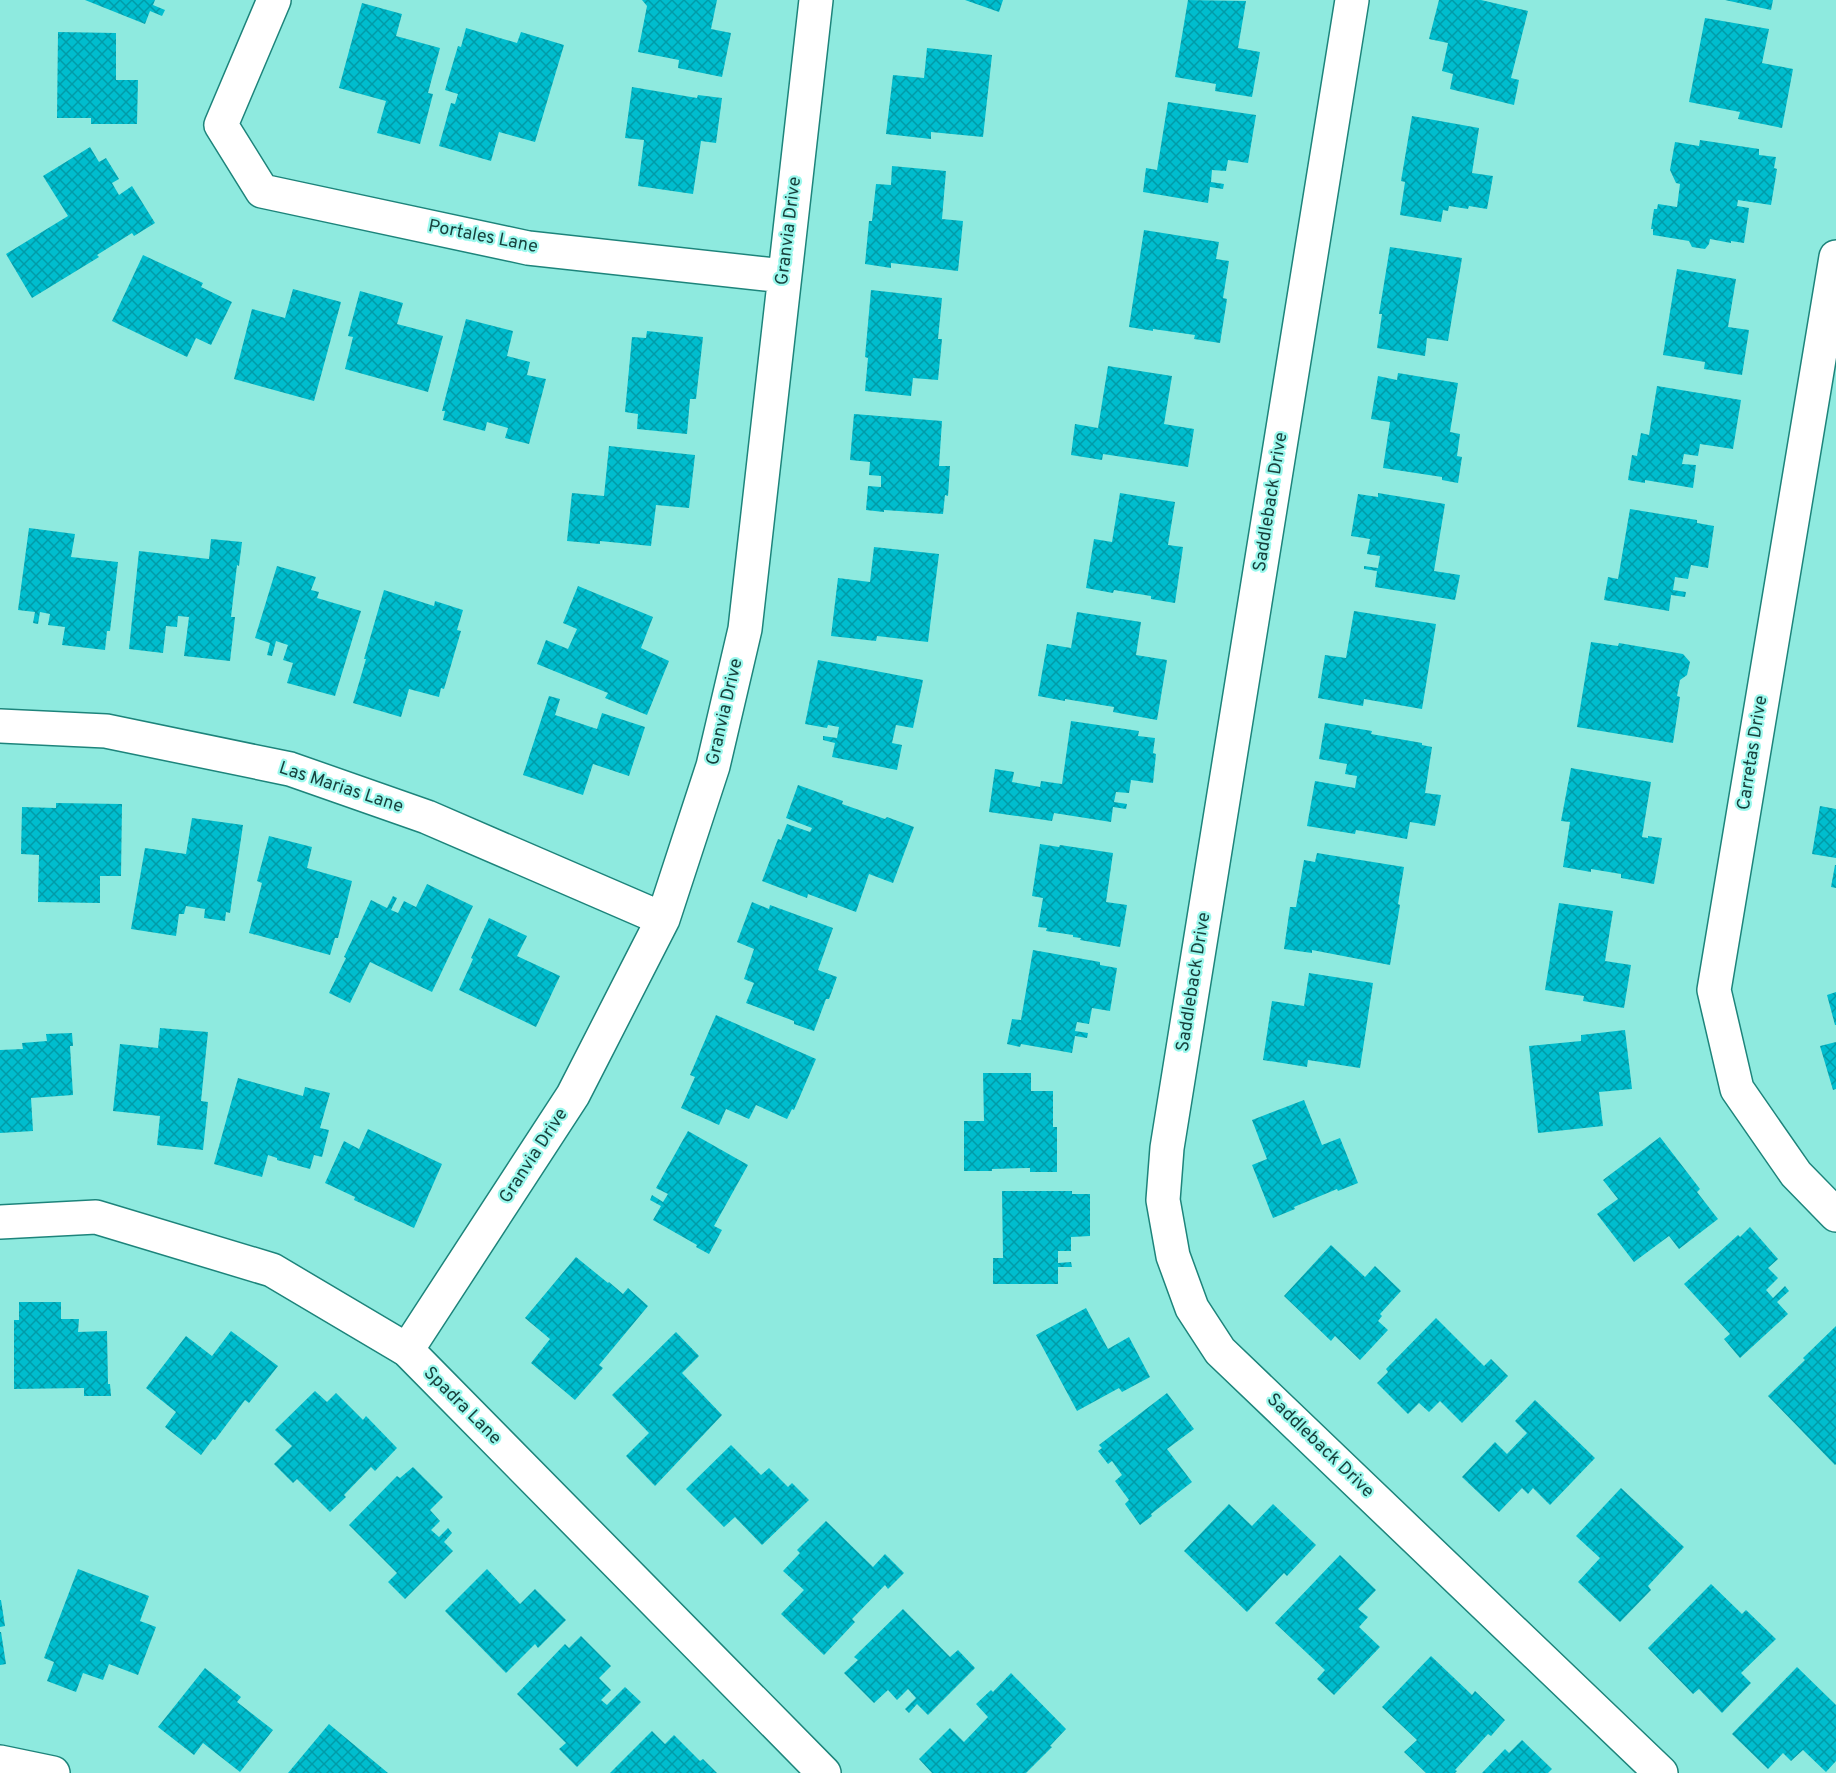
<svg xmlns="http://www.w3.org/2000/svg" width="1836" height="1773" font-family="Overpass,sans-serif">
<defs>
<pattern id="building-cross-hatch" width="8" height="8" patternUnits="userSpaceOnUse" patternTransform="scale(1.5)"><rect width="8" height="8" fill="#00bdce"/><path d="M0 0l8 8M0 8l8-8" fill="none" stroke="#019ba8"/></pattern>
</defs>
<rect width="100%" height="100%" fill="#8eeadf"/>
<!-- building -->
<path fill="url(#building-cross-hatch)" d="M 85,0 L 155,0 L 153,5 L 165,10 L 162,16 L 150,11 L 145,24 Z
M 642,0 L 717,0 L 711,29 L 731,33 L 722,77 L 678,68 L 679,60 L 638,52 L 647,6 Z
M 965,0 L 1003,0 L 999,12 Z
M 1188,0 L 1246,1 L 1238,48 L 1260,52 L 1252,97 L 1215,91 L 1216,84 L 1175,77 Z
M 1439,0 L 1481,0 L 1528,11 L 1511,78 L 1519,80 L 1514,105 L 1450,89 L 1453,74 L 1442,71 L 1448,43 L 1429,39 Z
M 1725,0 L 1773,0 L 1771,10 Z
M 362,3 L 402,14 L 396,36 L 440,48 L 428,93 L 433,94 L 420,144 L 377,133 L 386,101 L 339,88 Z
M 1705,18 L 1769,29 L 1762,63 L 1793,69 L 1782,128 L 1738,119 L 1740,112 L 1689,102 Z
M 466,28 L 517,43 L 521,32 L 564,45 L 535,142 L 499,132 L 491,161 L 439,146 L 451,103 L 455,104 L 458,94 L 445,90 L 458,46 L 461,47 Z
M 58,32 L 116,33 L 116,80 L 138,80 L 137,124 L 91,124 L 91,118 L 57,118 Z
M 927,48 L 992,55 L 983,137 L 931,132 L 931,139 L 886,134 L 893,75 L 924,78 Z
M 632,87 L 697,98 L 698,95 L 722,98 L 716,143 L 701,141 L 693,194 L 638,186 L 644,140 L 625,138 Z
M 1168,102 L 1256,115 L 1248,163 L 1228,160 L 1226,171 L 1212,170 L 1211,182 L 1224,184 L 1223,189 L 1210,187 L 1208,203 L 1143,192 L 1146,168 L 1157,170 Z
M 1412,116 L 1479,128 L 1472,173 L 1493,176 L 1487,209 L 1469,206 L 1468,209 L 1449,206 L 1448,211 L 1443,210 L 1441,222 L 1400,215 L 1405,182 L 1401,181 Z
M 1700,140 L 1759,149 L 1759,155 L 1776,157 L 1774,168 L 1777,169 L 1771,205 L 1738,200 L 1737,206 L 1749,208 L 1744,243 L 1731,241 L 1731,243 L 1710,239 L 1709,244 L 1705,249 L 1692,247 L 1689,241 L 1653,235 L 1653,229 L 1651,229 L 1654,209 L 1657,209 L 1658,204 L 1677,207 L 1680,184 L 1676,183 L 1670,170 L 1675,142 L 1699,146 Z
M 90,147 L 99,162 L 106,158 L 119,179 L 112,183 L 119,195 L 132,186 L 155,223 L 134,236 L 132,233 L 97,255 L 99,257 L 32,298 L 6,254 L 68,216 L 43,176 Z
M 892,166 L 946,171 L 942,219 L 963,221 L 958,271 L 891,263 L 891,268 L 865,264 L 869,221 L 872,221 L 876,184 L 891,185 Z
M 1144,230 L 1219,242 L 1216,259 L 1229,261 L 1223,298 L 1227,299 L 1220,343 L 1194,339 L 1195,335 L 1153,329 L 1153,331 L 1129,327 Z
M 1390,247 L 1462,258 L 1448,341 L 1427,338 L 1425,356 L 1377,348 L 1382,314 L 1379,314 Z
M 143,255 L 203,283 L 201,287 L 232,302 L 211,345 L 196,338 L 187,357 L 112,321 Z
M 1677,269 L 1736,279 L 1728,327 L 1749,330 L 1742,375 L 1704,369 L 1705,362 L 1663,355 Z
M 293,289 L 341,302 L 314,401 L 234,379 L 252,309 L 285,318 Z
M 871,290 L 942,298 L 938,339 L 942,339 L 938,380 L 913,378 L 911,396 L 865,391 L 868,358 L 865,357 Z
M 360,291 L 403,303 L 397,324 L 443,336 L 428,392 L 345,369 L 353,337 L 348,336 Z
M 466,319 L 513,331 L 507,356 L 530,362 L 527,375 L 546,379 L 529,444 L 505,438 L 508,428 L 487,422 L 485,431 L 443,420 L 445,411 L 442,411 Z
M 647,331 L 703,337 L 696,399 L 690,399 L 687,434 L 637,429 L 638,414 L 625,412 L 632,337 L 646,338 Z
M 1108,366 L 1172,376 L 1164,424 L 1194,429 L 1188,467 L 1103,454 L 1102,460 L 1071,455 L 1075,424 L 1098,428 Z
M 1398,373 L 1458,383 L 1450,432 L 1460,434 L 1457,456 L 1462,457 L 1458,483 L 1442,480 L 1442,477 L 1383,468 L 1390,422 L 1371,419 L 1378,376 L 1397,380 Z
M 1657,386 L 1741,400 L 1733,449 L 1700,444 L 1698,456 L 1684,454 L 1682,464 L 1696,465 L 1693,488 L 1645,480 L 1645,483 L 1628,480 L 1632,455 L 1637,456 L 1641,433 L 1649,435 Z
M 854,414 L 942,421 L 939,466 L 950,466 L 948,496 L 945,495 L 943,514 L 884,510 L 884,512 L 866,510 L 868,486 L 881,487 L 881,476 L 869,475 L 870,462 L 850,460 Z
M 609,446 L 695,455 L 689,508 L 656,505 L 651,546 L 600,541 L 600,544 L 567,541 L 572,493 L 604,496 Z
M 1120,493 L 1175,502 L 1168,545 L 1183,547 L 1175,603 L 1151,599 L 1151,596 L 1114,590 L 1113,593 L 1086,588 L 1094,539 L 1112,542 Z
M 1378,493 L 1445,504 L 1434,571 L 1460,575 L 1455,600 L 1375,587 L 1377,571 L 1364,569 L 1364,566 L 1378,568 L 1380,556 L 1367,554 L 1370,539 L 1351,536 L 1358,494 L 1378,497 Z
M 1630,509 L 1697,520 L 1697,523 L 1714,526 L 1708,568 L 1691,565 L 1688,579 L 1675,577 L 1673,590 L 1686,592 L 1685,597 L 1671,595 L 1669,611 L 1604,600 L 1608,577 L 1618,579 Z
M 29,528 L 75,534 L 71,557 L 118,562 L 110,631 L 107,631 L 105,650 L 62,645 L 65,627 L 48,625 L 50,614 L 40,612 L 38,624 L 33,623 L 35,612 L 18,610 Z
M 211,539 L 242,542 L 239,566 L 237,565 L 231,617 L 235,617 L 230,661 L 184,656 L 189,617 L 178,616 L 177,627 L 166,626 L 163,653 L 129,649 L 139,551 L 209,559 Z
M 874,547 L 939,554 L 928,642 L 877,636 L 876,641 L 831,636 L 838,578 L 870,582 Z
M 277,566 L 316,577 L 311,590 L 319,592 L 317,598 L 361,611 L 335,696 L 287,683 L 293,663 L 283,660 L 288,645 L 276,641 L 272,656 L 267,655 L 270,643 L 255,638 Z
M 578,586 L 653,617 L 641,648 L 669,661 L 647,715 L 605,698 L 608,693 L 537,664 L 546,640 L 568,649 L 577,629 L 563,623 Z
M 384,590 L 434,606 L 435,601 L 463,610 L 457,630 L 461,631 L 444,689 L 441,688 L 439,697 L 409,689 L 401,717 L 353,703 L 366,659 L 364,659 Z
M 1354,611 L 1436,624 L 1422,709 L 1364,699 L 1363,706 L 1318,698 L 1325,655 L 1346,658 Z
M 1077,612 L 1141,622 L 1136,655 L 1167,660 L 1157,720 L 1113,712 L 1114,707 L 1065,699 L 1065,701 L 1038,696 L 1047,644 L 1071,648 Z
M 1591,642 L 1618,646 L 1619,643 L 1683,654 L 1690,662 L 1687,675 L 1680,680 L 1677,696 L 1680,697 L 1673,743 L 1577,727 Z
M 818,660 L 923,680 L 913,728 L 896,725 L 892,743 L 902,745 L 897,770 L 832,757 L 835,743 L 823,740 L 823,736 L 837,738 L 839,727 L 828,725 L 827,728 L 805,724 Z
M 549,696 L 560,699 L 555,715 L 597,729 L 602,713 L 645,727 L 629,776 L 593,764 L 583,795 L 523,775 Z
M 1071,721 L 1139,731 L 1138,736 L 1155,738 L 1153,753 L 1156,754 L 1153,783 L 1131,780 L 1129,793 L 1116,792 L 1114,802 L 1127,804 L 1126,809 L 1113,807 L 1111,822 L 1054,813 L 1052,821 L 989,812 L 995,769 L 1014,772 L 1012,782 L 1040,787 L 1041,781 L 1062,784 Z
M 1325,723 L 1372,731 L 1371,734 L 1422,743 L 1422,745 L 1432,747 L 1425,793 L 1441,795 L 1435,826 L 1410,822 L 1407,839 L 1356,830 L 1355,834 L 1307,826 L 1315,781 L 1355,788 L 1357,776 L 1345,774 L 1347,764 L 1319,759 Z
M 1571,768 L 1651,782 L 1642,837 L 1648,838 L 1648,836 L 1662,838 L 1654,884 L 1621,878 L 1621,874 L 1591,869 L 1591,872 L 1563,867 L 1570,822 L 1561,821 Z
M 798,785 L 843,801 L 842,804 L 885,819 L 887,817 L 914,827 L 893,883 L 869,874 L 856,912 L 808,894 L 807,898 L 762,881 L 778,839 L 781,840 L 787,824 L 810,832 L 812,828 L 786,818 Z
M 56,803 L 122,804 L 121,876 L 100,876 L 100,903 L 38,902 L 39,855 L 21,854 L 22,807 L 56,808 Z
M 1820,806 L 1836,809 L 1836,858 L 1812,854 Z
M 192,818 L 243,825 L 230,913 L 226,912 L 225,921 L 204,918 L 205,909 L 186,906 L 184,914 L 179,914 L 176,936 L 131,929 L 145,848 L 186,854 Z
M 269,836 L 312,847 L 307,868 L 352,881 L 338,938 L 335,938 L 330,955 L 249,933 L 262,883 L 257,881 Z
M 1040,844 L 1059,847 L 1060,845 L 1113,853 L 1106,902 L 1127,905 L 1120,947 L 1080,940 L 1081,938 L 1073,937 L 1073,935 L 1046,931 L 1047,928 L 1038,927 L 1043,898 L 1032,896 Z
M 1317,853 L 1404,867 L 1398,904 L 1400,905 L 1390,965 L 1312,950 L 1312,953 L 1284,949 L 1290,907 L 1296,907 L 1304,860 L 1315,862 Z
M 1835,865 L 1836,865 L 1836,888 L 1831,887 Z
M 427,884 L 473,906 L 432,992 L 370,962 L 350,1003 L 329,993 L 346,958 L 344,957 L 371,900 L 387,908 L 393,896 L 397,898 L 391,910 L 398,913 L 404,901 L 416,907 Z
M 752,902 L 769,909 L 770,905 L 833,928 L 818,970 L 837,977 L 829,999 L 826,999 L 814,1031 L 794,1024 L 794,1021 L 746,1003 L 754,983 L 744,979 L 754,949 L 737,942 Z
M 1559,903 L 1613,911 L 1605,961 L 1631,965 L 1624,1008 L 1583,1001 L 1584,996 L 1545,990 Z
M 489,918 L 527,936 L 517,956 L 560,976 L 536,1027 L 459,990 L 473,959 L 471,958 Z
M 1033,950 L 1100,962 L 1100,965 L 1117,968 L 1110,1011 L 1092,1008 L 1089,1024 L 1077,1022 L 1075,1031 L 1088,1033 L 1087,1038 L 1075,1036 L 1072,1053 L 1021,1044 L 1020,1047 L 1007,1044 L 1012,1019 L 1021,1020 Z
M 1309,973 L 1373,983 L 1360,1068 L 1308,1060 L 1307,1067 L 1263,1060 L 1272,1001 L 1304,1006 Z
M 1836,992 L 1836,1025 L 1835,1025 L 1827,995 Z
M 716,1015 L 816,1059 L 794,1110 L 792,1109 L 787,1119 L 756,1105 L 749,1119 L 726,1109 L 719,1125 L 681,1108 L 695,1077 L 690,1075 Z
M 160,1028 L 208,1032 L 201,1101 L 208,1102 L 203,1150 L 157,1145 L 160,1116 L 113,1111 L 120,1044 L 158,1048 Z
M 1625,1030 L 1632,1089 L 1599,1092 L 1603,1126 L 1538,1133 L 1529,1046 L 1581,1041 L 1581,1035 Z
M 72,1033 L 73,1046 L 70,1046 L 73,1095 L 31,1098 L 33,1131 L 0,1133 L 0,1050 L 23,1049 L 22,1043 L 47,1041 L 46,1034 Z
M 1836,1042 L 1836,1089 L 1833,1090 L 1820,1046 Z
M 983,1073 L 1031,1073 L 1031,1091 L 1053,1091 L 1053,1127 L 1057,1127 L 1057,1172 L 1030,1172 L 1030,1168 L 992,1169 L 992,1171 L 964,1171 L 964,1121 L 984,1121 Z
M 238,1078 L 303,1096 L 305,1087 L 330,1093 L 320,1128 L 329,1130 L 322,1157 L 314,1155 L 310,1169 L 277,1160 L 277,1158 L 268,1155 L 262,1177 L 214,1164 Z
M 1304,1100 L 1322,1145 L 1340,1138 L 1358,1183 L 1338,1191 L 1337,1189 L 1294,1207 L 1295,1209 L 1273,1218 L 1252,1165 L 1267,1159 L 1252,1120 Z
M 368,1129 L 442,1164 L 414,1228 L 354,1200 L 355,1197 L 325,1183 L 344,1141 L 359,1149 Z
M 688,1131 L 748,1165 L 714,1226 L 722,1230 L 709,1254 L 696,1247 L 697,1245 L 653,1220 L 661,1206 L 650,1200 L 652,1195 L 663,1202 L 668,1194 L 656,1188 Z
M 1660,1137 L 1700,1189 L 1697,1192 L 1718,1219 L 1679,1249 L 1669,1236 L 1634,1262 L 1597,1214 L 1618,1199 L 1603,1180 Z
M 1002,1191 L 1072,1191 L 1072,1194 L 1090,1194 L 1090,1236 L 1071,1237 L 1071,1251 L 1058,1251 L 1058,1263 L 1071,1262 L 1072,1267 L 1058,1267 L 1058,1284 L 993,1284 L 993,1258 L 1003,1258 Z
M 1750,1227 L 1778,1259 L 1768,1268 L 1778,1278 L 1766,1290 L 1773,1298 L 1785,1286 L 1789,1291 L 1777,1302 L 1788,1314 L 1740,1358 L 1724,1339 L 1730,1334 L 1684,1284 L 1738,1235 L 1740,1237 Z
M 1331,1245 L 1365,1277 L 1375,1266 L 1401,1291 L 1380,1314 L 1382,1316 L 1378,1321 L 1388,1330 L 1360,1360 L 1335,1336 L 1331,1341 L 1284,1296 Z
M 576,1257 L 608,1283 L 609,1282 L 623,1294 L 628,1288 L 648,1306 L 599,1365 L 603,1368 L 575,1400 L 531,1363 L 550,1339 L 525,1318 Z
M 19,1302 L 61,1302 L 61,1319 L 79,1319 L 78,1332 L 107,1331 L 108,1384 L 110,1384 L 111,1396 L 84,1396 L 84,1388 L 14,1389 L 14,1320 L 19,1320 Z
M 1086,1308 L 1108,1349 L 1129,1337 L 1150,1377 L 1122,1392 L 1119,1388 L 1077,1411 L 1036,1335 Z
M 1436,1318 L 1484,1366 L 1491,1359 L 1508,1376 L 1462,1423 L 1440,1401 L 1429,1412 L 1419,1403 L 1408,1414 L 1377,1383 L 1388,1372 L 1386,1369 Z
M 1836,1326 L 1836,1464 L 1835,1465 L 1768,1396 L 1805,1360 L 1803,1358 Z
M 231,1331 L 278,1366 L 249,1403 L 245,1400 L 215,1440 L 213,1439 L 201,1455 L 165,1427 L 176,1412 L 146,1388 L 186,1336 L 212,1356 Z
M 676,1332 L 699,1356 L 682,1373 L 722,1415 L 655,1486 L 626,1456 L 649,1433 L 612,1395 Z
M 315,1391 L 327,1402 L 336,1393 L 363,1420 L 366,1416 L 397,1448 L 375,1471 L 371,1467 L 344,1495 L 346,1497 L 330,1512 L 297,1479 L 293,1483 L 274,1464 L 292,1446 L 275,1430 Z
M 1167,1393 L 1194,1429 L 1167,1449 L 1192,1482 L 1151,1514 L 1152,1516 L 1140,1525 L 1125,1504 L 1129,1500 L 1115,1481 L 1122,1475 L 1112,1461 L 1108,1464 L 1098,1451 L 1102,1448 L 1099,1445 Z
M 1535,1400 L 1595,1458 L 1550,1505 L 1533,1488 L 1528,1494 L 1522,1488 L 1499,1512 L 1462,1477 L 1495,1442 L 1507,1454 L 1527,1433 L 1515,1421 Z
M 731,1445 L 761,1475 L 769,1468 L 788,1487 L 792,1483 L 809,1500 L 762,1545 L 735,1517 L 724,1527 L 686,1489 Z
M 413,1467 L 443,1497 L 430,1510 L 440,1521 L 431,1530 L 439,1537 L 448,1528 L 452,1533 L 444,1542 L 453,1551 L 405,1599 L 388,1582 L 397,1573 L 349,1525 L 397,1476 L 400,1478 Z
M 1621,1488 L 1684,1547 L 1648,1586 L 1651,1590 L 1620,1622 L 1578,1582 L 1600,1558 L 1576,1536 Z
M 1229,1504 L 1252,1526 L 1273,1504 L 1316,1545 L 1287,1576 L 1284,1573 L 1247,1612 L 1184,1551 Z
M 826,1521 L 873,1567 L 885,1554 L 904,1573 L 888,1589 L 885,1585 L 852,1619 L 855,1622 L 824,1655 L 781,1614 L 804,1590 L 783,1571 L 800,1553 L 797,1550 Z
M 1340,1555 L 1376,1590 L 1358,1609 L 1368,1617 L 1359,1627 L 1380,1647 L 1334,1695 L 1317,1679 L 1325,1670 L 1275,1623 Z
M 78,1569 L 149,1596 L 140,1621 L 156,1627 L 138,1675 L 109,1664 L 103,1680 L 83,1673 L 76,1692 L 47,1681 L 54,1662 L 44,1658 Z
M 487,1569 L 520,1604 L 535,1589 L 566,1620 L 538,1648 L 535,1644 L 506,1673 L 445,1611 Z
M 1711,1584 L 1742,1614 L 1746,1610 L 1776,1639 L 1741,1673 L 1751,1683 L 1722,1713 L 1699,1689 L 1693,1694 L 1648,1648 Z
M 0,1600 L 1,1600 L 5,1626 L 0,1627 Z
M 903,1609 L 950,1657 L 958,1650 L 975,1668 L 928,1715 L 917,1704 L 909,1713 L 905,1709 L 916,1698 L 908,1689 L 897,1700 L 888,1690 L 874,1703 L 844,1673 L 858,1660 L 854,1657 Z
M 0,1632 L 1,1632 L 6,1664 L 0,1665 Z
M 581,1636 L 611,1666 L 599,1678 L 611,1690 L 601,1700 L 607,1705 L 625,1687 L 641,1702 L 577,1767 L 559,1749 L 566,1743 L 517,1694 L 565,1644 L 569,1648 Z
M 1431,1656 L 1472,1695 L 1475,1691 L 1505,1720 L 1491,1736 L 1488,1734 L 1455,1770 L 1457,1771 L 1455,1773 L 1426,1773 L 1404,1752 L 1417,1740 L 1382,1707 Z
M 1797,1667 L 1836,1705 L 1836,1761 L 1826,1772 L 1803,1750 L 1791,1761 L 1783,1753 L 1768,1769 L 1732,1734 Z
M 205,1668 L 241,1697 L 237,1702 L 273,1730 L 240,1772 L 203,1743 L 194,1755 L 158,1727 Z
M 1011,1673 L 1066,1729 L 1050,1746 L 1052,1747 L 1026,1773 L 932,1773 L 919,1759 L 950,1728 L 964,1742 L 988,1717 L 976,1704 L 991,1690 L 993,1692 Z
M 329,1724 L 388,1773 L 288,1773 Z
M 652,1731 L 665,1744 L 674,1735 L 700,1761 L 703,1759 L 717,1773 L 610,1773 Z
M 1522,1740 L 1552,1769 L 1548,1773 L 1482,1773 L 1505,1749 L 1509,1753 Z"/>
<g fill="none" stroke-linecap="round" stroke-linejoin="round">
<!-- minor casing -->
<g stroke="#1d847b" stroke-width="36">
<path id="minor" d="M 274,0 L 221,125 L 262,191 L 528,248 L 784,276
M 1352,0 L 1167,1148 L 1163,1200 L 1173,1256 L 1192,1308 L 1220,1351 L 1661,1773
M 1836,257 L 1714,990 L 1737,1089 L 1796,1174 L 1836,1215
M 0,726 L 106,731 L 290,769 L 427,817 L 663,919
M 407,1350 L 573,1095 L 663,919 L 713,766 L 745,629 L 816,0
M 0,1762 L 53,1773"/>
</g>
<!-- tertiary casing -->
<g stroke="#1d847b" stroke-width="36">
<path id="tertiary" d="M 0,1222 L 96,1217 L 272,1270 L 407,1350 L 824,1773"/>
</g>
<!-- minor -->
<use href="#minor" stroke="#fff" stroke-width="33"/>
<!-- tertiary -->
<use href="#tertiary" stroke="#fff" stroke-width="33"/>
</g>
<g text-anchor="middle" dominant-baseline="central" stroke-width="4.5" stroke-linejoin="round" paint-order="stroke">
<!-- street labels -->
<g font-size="18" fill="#173f3b" stroke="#9bf8ed">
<text transform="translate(789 231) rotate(-83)">Granvia Drive</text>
<text transform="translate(483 237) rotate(11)">Portales Lane</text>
<text transform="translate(1271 502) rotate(-81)">Saddleback Drive</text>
<text transform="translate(725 712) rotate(-77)">Granvia Drive</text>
<text transform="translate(1753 753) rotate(-81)">Carretas Drive</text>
<text transform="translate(341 788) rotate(18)">Las Marias Lane</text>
<text transform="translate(1194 982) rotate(-81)">Saddleback Drive</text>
<text transform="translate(534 1156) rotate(-57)">Granvia Drive</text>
<text transform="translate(462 1406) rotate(45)">Spadra Lane</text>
<text transform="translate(1320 1446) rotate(44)">Saddleback Drive</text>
</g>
</g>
</svg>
